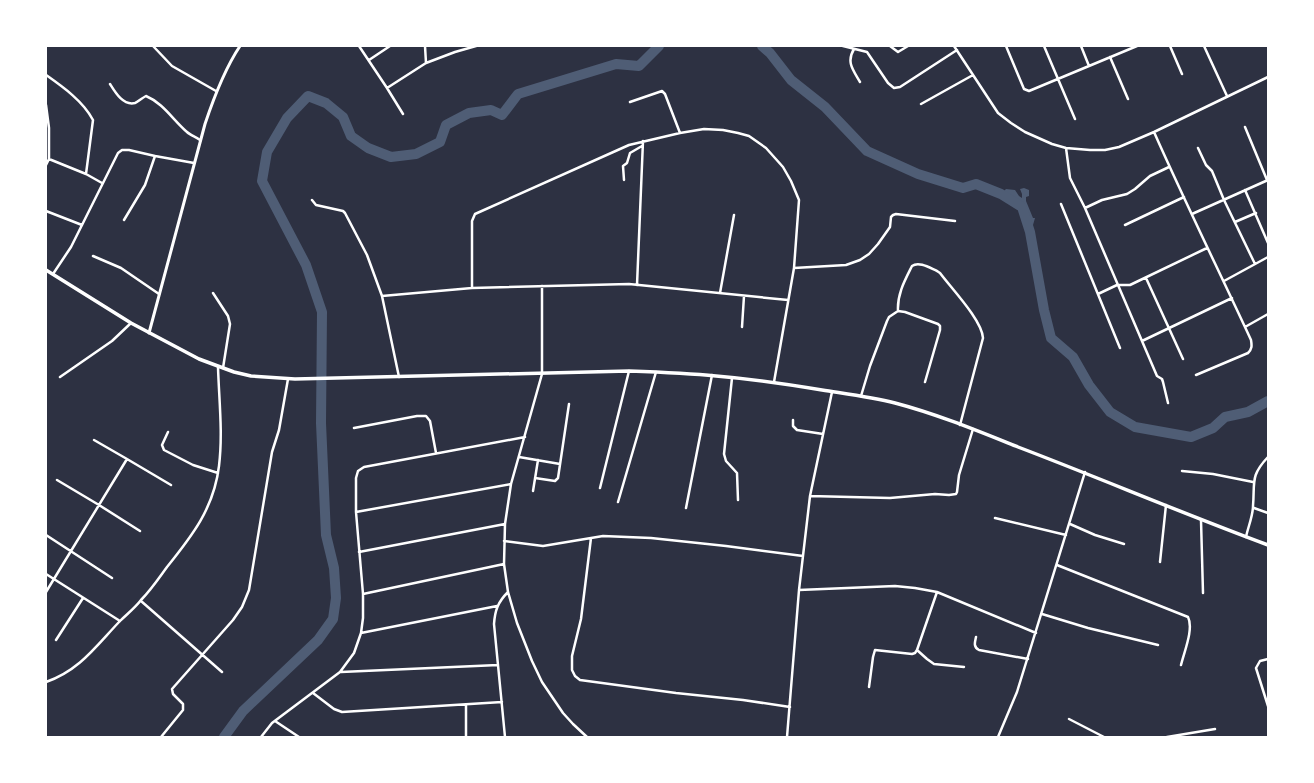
<svg xmlns="http://www.w3.org/2000/svg" width="1314" height="783" font-family="'Fira Sans Condensed',sans-serif">
<rect width="100%" height="100%" fill="#2d3142"/>
<!-- water -->
<path fill="#4f5d75" d="M 1024,188 L 1029,190 L 1029,196 L 1026,197 L 1026,201 L 1033,218 L 1035,218 L 1033,225 L 1030,227 L 1023,206 L 1002,193 L 1006,189 L 1015,190 L 1019,196 L 1022,198 L 1022,194 L 1020,189 Z"/>
<g fill="none" stroke-linecap="round" stroke-linejoin="round">
<!-- river -->
<path stroke="#4f5d75" stroke-width="10" d="M 762,46 L 770,53 L 791,80 L 825,107 L 867,151 L 918,174 L 963,188 L 976,184 L 1001,194 L 1022,207 L 1030,232 L 1044,310 L 1051,338 L 1073,357 L 1089,385 L 1110,412 L 1135,427 L 1191,437 L 1213,428 L 1225,417 L 1248,412 L 1268,401
M 224,737 L 243,711 L 318,640 L 333,619 L 336,598 L 334,568 L 326,535 L 321,423 L 322,312 L 306,265 L 262,181 L 267,152 L 287,118 L 308,96 L 326,103 L 343,117 L 351,136 L 368,148 L 391,157 L 416,154 L 440,142 L 446,125 L 469,113 L 491,110 L 502,115 L 518,94 L 616,64 L 639,66 L 659,46"/>
<!-- minor -->
<path stroke="#fff" stroke-width="2.5" d="M 153,46 L 172,66 L 216,91
M 359,46 L 387,88 L 403,114
M 425,46 L 426,63
M 843,46 L 867,52 L 888,83 L 894,88 L 900,87 L 957,50
M 890,46 L 898,52 L 908,46
M 954,46 L 998,113 L 1011,123 L 1025,132 L 1052,144 L 1066,148 L 1090,150 L 1105,150 L 1119,147 L 1154,132 L 1268,77
M 1006,46 L 1024,89 L 1029,91 L 1137,46
M 1044,46 L 1075,119
M 1081,46 L 1089,66
M 1170,46 L 1182,74
M 1204,46 L 1227,96
M 854,49 C 846,62 853,70 860,82
M 1110,57 L 1128,99
M 369,60 L 390,46
M 46,75 C 63,87 83,101 93,120 L 86,174
M 110,84 C 115,92 123,106 135,103 C 138,102 142,98 146,96 C 163,103 173,120 187,132 C 190,135 196,137 200,140
M 387,88 L 426,63 L 455,52 L 476,46
M 630,102 L 662,91 L 665,94 L 680,133
M 921,104 L 973,75
M 46,105 L 49,128 L 49,159 L 46,165
M 1245,127 L 1267,180
M 1154,132 C 1185,202 1219,271 1251,340 C 1252,346 1252,349 1248,353 L 1196,375
M 1066,148 L 1070,178 L 1085,208 L 1157,376 L 1162,379 L 1163,382 L 1168,403
M 1198,148 L 1206,165 L 1212,171 L 1224,200 L 1255,264
M 49,159 L 86,174 L 102,183
M 624,180 L 623,166 L 627,163 L 630,153 L 642,146
M 1245,190 L 1268,243
M 312,200 L 316,205 L 343,211 L 345,213 L 367,255 L 382,296 L 399,377
M 1061,204 L 1120,348
M 1085,208 L 1102,200 L 1127,194 L 1135,189 L 1150,176 L 1169,167
M 46,211 L 82,225
M 1192,214 L 1268,180
M 124,220 L 145,185 L 155,156
M 1235,222 L 1256,213
M 1125,225 L 1184,197
M 93,256 L 121,268 L 159,294
M 794,268 L 846,265 L 860,260 L 869,254 L 878,244 L 890,227 L 891,217 L 893,215 L 896,214 L 955,221
M 53,274 L 71,247 L 118,153 L 122,150 L 129,150 L 155,156 L 194,163
M 1146,278 L 1183,359
M 1224,281 L 1268,257
M 637,285 L 643,141
M 542,286 L 542,374 L 511,484 L 505,524 L 504,564 L 508,592 L 517,623 L 532,661 L 542,682 L 563,713 L 573,724 L 587,737
M 472,288 L 472,221 L 475,214 L 629,145 L 680,133 L 704,129 L 723,130 L 738,133 L 749,136 L 766,148 L 783,167 L 791,181 L 799,200 L 794,268 L 774,382
M 213,293 L 228,316 L 230,324 L 223,368
M 720,293 L 734,215
M 1098,294 L 1117,285 L 1130,285 L 1207,248
M 382,296 L 472,288 L 629,284 L 788,300
M 898,311 C 897,294 905,280 912,266 C 919,261 930,268 937,271 L 940,273 C 951,288 982,320 983,338 L 960,425
M 742,327 L 744,296
M 1245,327 L 1268,314
M 1142,341 L 1232,298
M 60,377 L 112,341 L 131,323
M 732,378 L 724,454 L 726,461 L 737,473 L 738,500
M 861,396 L 870,366 L 887,321 L 889,317 L 898,311 L 905,312 L 938,324 L 940,326 L 940,330 L 925,382
M 793,420 L 793,426 L 797,430 L 823,434
M 354,428 L 417,416 L 426,416 L 430,421 L 436,453
M 168,432 L 162,445 L 164,450 L 193,465 L 218,473
M 94,440 L 127,459 L 171,485
M 519,457 L 560,464
M 1182,471 L 1213,474 L 1253,482
M 535,478 L 555,481 L 558,478 L 569,404
M 57,480 L 99,505 L 140,531
M 600,488 L 629,371
M 533,491 L 538,460
M 810,496 L 890,498 L 935,494 L 949,495 L 956,494 L 957,492 L 959,475 L 973,429
M 618,502 L 656,372
M 686,508 L 712,375
M 1254,508 L 1268,513
M 356,512 L 511,484
M 995,518 L 1066,535
M 1201,520 L 1203,593
M 1070,524 L 1095,535 L 1124,544
M 46,535 L 112,578
M 1246,537 C 1248,527 1253,516 1253,506 C 1255,482 1250,476 1268,457
M 591,538 L 581,619 L 572,656 L 572,670 L 575,676 L 580,680 L 676,693 L 743,700 L 790,707
M 504,541 L 543,546 L 603,536 L 651,538 L 726,546 L 803,556
M 359,552 L 505,524
M 1160,562 L 1166,505
M 1057,565 L 1188,617 C 1194,629 1184,652 1181,665
M 46,574 L 120,621
M 799,590 L 895,586 L 915,588 L 937,592 L 1036,633
M 46,592 L 127,459
M 363,594 L 504,564
M 141,601 L 222,672
M 1042,614 L 1088,628 L 1158,645
M 361,633 L 497,606
M 976,637 C 975,642 973,647 979,650 L 1028,659
M 56,640 L 83,598
M 917,650 L 927,659 L 934,664 L 964,667
M 1268,659 L 1260,661 L 1256,668 L 1268,706
M 341,672 L 498,665
M 46,682 C 80,670 96,646 120,621 C 127,614 135,608 141,600 C 151,590 159,578 167,567 C 192,536 214,508 219,466 C 223,433 219,400 218,367
M 869,687 L 873,657 L 875,650 L 912,654 L 915,653 L 917,650 L 937,592
M 313,693 L 334,709 L 342,712 L 502,702
M 466,705 L 466,737
M 1069,719 L 1104,737
M 275,721 L 299,737
M 161,737 L 183,710 L 183,704 L 173,694 L 172,689 L 233,620 L 242,607 L 249,590 L 272,452 L 279,430 L 288,379
M 261,737 L 272,723 L 340,672 L 354,653 L 361,633 L 363,618 L 363,594 L 356,512 L 356,478 L 358,471 L 364,467 L 525,437
M 505,737 L 494,624 C 495,610 498,602 508,592
M 787,737 L 799,590 L 810,496 L 832,392
M 998,737 L 1017,692 L 1085,472
M 1167,737 L 1215,729"/>
<!-- tertiary -->
<path stroke="#fff" stroke-width="3" d="M 149,333 L 205,124 C 214,97 224,70 240,46"/>
<!-- secondary -->
<path stroke="#fff" stroke-width="3.5" d="M 46,270 L 131,323 L 199,359 L 234,372 L 251,376 L 295,379 L 629,371 C 658,372 687,373 716,376 C 752,379 787,384 822,390 C 847,394 871,397 895,403 C 937,414 978,431 1018,447 C 1102,479 1184,514 1268,545"/>
</g>
<!-- border -->
<rect width="1314" height="783" fill="none" stroke="#ffffff" stroke-width="94"/>
</svg>
